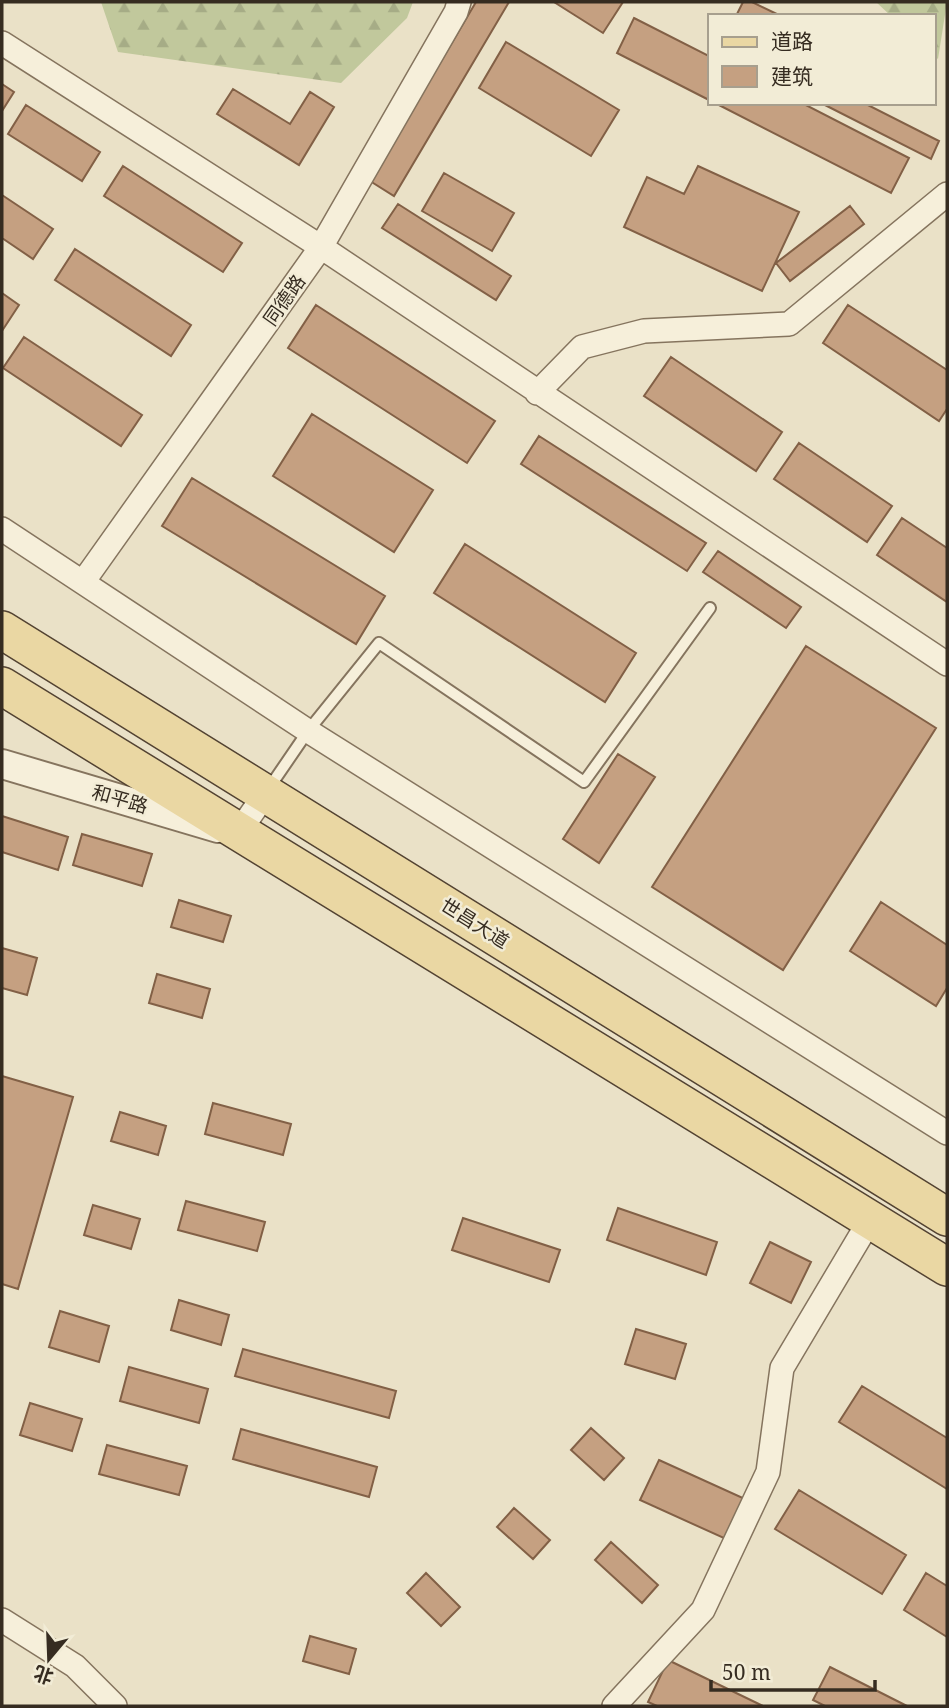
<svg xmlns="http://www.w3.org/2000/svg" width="949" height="1708" font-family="'Noto Serif','Noto Sans SC',serif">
<defs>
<pattern id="forest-firs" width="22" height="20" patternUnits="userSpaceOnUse" patternTransform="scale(1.75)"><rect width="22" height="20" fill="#c1c89c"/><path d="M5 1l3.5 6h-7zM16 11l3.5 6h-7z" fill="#a6ac86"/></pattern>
</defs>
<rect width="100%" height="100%" fill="#eae1c7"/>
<!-- forest -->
<path fill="url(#forest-firs)" d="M 101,2 L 413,2 L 407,18 L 341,83 L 118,52 Z
M 876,2 L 947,2 L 938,59 L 933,55 L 933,16 L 891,16 Z"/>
<!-- building -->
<path fill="#c5a081" stroke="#826046" stroke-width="2" d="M 476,2 L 509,2 L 394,196 L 370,181 Z
M 554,2 L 623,2 L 603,33 Z
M 743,2 L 752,2 L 781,16 L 741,16 L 737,14 Z
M 634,18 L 709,56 L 709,100 L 617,53 Z
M 506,42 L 619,110 L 591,156 L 479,88 Z
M 2,84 L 14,92 L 2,111 Z
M 233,89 L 290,124 L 310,92 L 334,107 L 299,165 L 217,114 Z
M 715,103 L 802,103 L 909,158 L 891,193 Z
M 821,103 L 864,103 L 939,141 L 931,159 Z
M 26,105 L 100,152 L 82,181 L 8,134 Z
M 123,166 L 242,243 L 223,272 L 104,196 Z
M 698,166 L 799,212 L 762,291 L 624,227 L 647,177 L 684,194 Z
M 444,173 L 514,213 L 492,251 L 422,211 Z
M 2,195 L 53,229 L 33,259 L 2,238 Z
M 398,204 L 511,276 L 496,300 L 382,228 Z
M 850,206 L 864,224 L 790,281 L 776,263 Z
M 75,249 L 191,325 L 171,356 L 55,280 Z
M 2,293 L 19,305 L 2,331 Z
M 316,305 L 495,421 L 467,463 L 288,348 Z
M 848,305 L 947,370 L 947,409 L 939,421 L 823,343 Z
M 24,337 L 142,415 L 121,446 L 3,368 Z
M 671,357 L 782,432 L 756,471 L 644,396 Z
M 312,414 L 433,490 L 394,552 L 273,476 Z
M 539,436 L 706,543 L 687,571 L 521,464 Z
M 799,443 L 892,506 L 867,542 L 774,479 Z
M 192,478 L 385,596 L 356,644 L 162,526 Z
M 902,518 L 947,548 L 947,602 L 877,555 Z
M 465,544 L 636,653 L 605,702 L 434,593 Z
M 718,551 L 801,607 L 786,628 L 703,572 Z
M 806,646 L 936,728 L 783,970 L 652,887 Z
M 618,754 L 655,777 L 599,863 L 563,839 Z
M 2,816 L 68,837 L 58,870 L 2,852 Z
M 82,834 L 152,854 L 142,886 L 73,865 Z
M 179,900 L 231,916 L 223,942 L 171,927 Z
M 881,902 L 947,945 L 947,988 L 936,1006 L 850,951 Z
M 2,948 L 37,958 L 27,995 L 2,988 Z
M 157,974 L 210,989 L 202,1018 L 149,1003 Z
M 2,1076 L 73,1097 L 18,1289 L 2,1284 Z
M 213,1103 L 291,1124 L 283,1155 L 205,1134 Z
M 120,1112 L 166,1126 L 158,1155 L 111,1141 Z
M 186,1201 L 265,1222 L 257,1251 L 178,1230 Z
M 93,1205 L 140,1219 L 131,1249 L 84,1235 Z
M 618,1208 L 717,1242 L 706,1275 L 607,1240 Z
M 463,1218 L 560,1250 L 549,1282 L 452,1250 Z
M 770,1242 L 811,1262 L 791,1303 L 750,1283 Z
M 179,1300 L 229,1315 L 221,1345 L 171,1330 Z
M 60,1311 L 109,1326 L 99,1362 L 49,1347 Z
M 636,1329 L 686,1344 L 675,1379 L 625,1364 Z
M 243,1349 L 396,1391 L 389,1418 L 235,1376 Z
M 129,1367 L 208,1389 L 199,1423 L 120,1401 Z
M 862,1386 L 947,1438 L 947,1489 L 839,1422 Z
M 30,1403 L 82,1419 L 72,1451 L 20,1435 Z
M 591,1428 L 624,1458 L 604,1480 L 571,1450 Z
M 241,1429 L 377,1467 L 369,1497 L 233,1459 Z
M 107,1445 L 187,1466 L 179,1495 L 99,1474 Z
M 659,1460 L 745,1499 L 726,1539 L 640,1500 Z
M 799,1490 L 906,1555 L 882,1594 L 775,1529 Z
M 514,1508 L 550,1540 L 533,1559 L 497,1527 Z
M 611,1542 L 658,1585 L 642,1603 L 595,1560 Z
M 426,1573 L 460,1607 L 441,1626 L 407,1593 Z
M 926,1573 L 947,1586 L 947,1637 L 904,1610 Z
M 310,1636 L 356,1649 L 349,1674 L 303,1661 Z
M 668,1660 L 763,1706 L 657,1706 L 648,1702 Z
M 830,1667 L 907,1706 L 825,1706 L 813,1700 Z"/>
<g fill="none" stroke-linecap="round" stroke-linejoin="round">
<!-- service casing -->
<g stroke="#85745e" stroke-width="14">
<path id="service" d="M 269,788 L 308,731 L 379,643 L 584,782 L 710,608"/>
</g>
<!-- minor casing -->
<g stroke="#85745e" stroke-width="26">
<path id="minor" d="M 2,43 L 321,247 L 947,664
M 537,393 L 582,347 L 644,331 L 789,324 L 947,194
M 2,529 L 308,731 L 947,1133
M 83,582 L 321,247 L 456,12 L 459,2
M 238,833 L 266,793
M 2,1620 L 75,1666 L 115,1706
M 614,1706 L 703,1610 L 768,1472 L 782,1368 L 870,1220"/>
</g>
<!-- tertiary casing -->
<g stroke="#85745e" stroke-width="32">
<path id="tertiary" d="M 2,764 L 218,828"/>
</g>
<!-- primary casing -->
<g stroke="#534332" stroke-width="40">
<path id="primary" d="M 2,630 L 947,1217
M 2,686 L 947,1267"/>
</g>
<!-- service -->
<use href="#service" stroke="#f6efda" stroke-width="10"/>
<!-- minor -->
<use href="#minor" stroke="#f6efda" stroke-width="23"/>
<!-- tertiary -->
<use href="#tertiary" stroke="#f6efda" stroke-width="28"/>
<!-- primary -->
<use href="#primary" stroke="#ead7a3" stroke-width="37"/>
</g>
<g text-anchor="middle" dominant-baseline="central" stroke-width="5" stroke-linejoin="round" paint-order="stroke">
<!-- street labels -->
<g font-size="19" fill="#362c21" stroke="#f2ecd6">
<text transform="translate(284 300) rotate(-55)">同德路</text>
<text transform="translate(120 799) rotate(16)">和平路</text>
<text transform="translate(475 923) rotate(32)">世昌大道</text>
</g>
</g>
<!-- border -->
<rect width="949" height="1708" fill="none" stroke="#362c21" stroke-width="7"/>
<!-- legend -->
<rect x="708" y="14" width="228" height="91" fill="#f2ecd6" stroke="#a79f8e" stroke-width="2"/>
<rect x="722" y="37" width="35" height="10" fill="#ead7a3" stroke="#a79f8e" stroke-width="2"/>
<text x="771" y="49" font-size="21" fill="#362c21">道路</text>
<rect x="722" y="66" width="35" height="21" fill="#c5a081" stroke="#a79f8e" stroke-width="2"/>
<text x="771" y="84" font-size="21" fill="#362c21">建筑</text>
<!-- north arrow -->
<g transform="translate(49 1659) rotate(199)" stroke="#f2ecd6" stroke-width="5" paint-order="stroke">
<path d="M0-5L12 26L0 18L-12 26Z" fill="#362c21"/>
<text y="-10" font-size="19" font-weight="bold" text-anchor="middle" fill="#362c21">北</text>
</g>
<!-- scale -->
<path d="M711 1680v10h164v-10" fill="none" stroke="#362c21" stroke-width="3.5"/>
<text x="722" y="1680" font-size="21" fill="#362c21" stroke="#f2ecd6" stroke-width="5" paint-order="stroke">50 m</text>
</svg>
